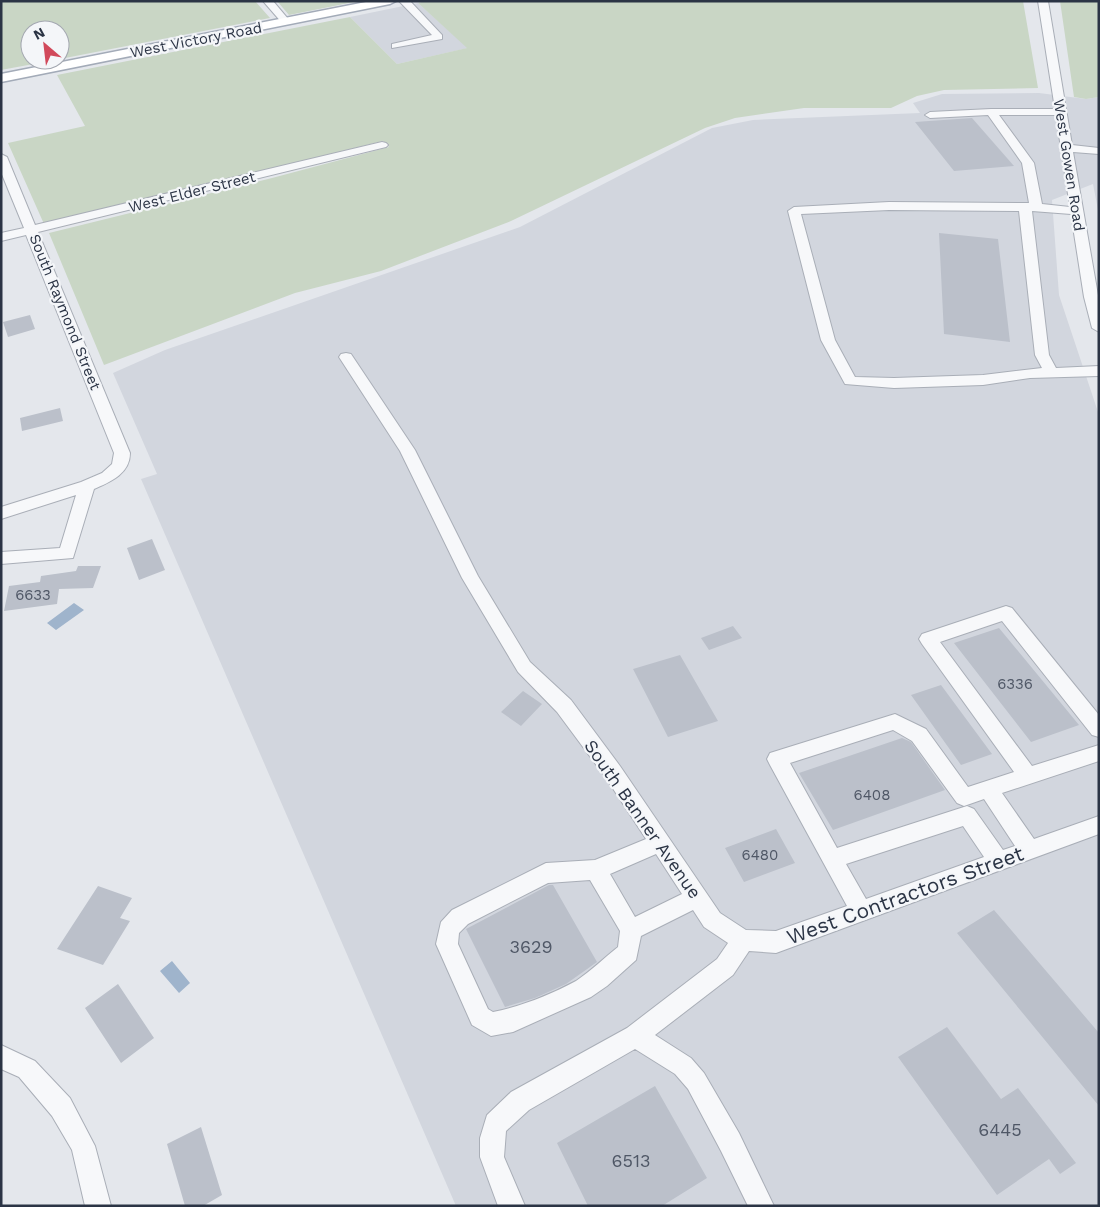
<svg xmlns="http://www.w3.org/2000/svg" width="1100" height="1207" font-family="'Work Sans',sans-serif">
<rect width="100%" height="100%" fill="#e4e7ec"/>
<!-- built -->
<path fill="#d2d6de" d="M 418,3 L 468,48 L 397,64 L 350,17 Z
M 1039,93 L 1086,99 L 1099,97 L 1099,215 L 1093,184 L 1052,200 L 1059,295 L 1099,415 L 1099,1206 L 456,1206 L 141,479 L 157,474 L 113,373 L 165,350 L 520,227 L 712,128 L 753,120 L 920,113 L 913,103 L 942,94 Z"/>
<!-- green -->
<path fill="#c9d6c5" d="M 1,1 L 255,1 L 270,18 L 60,59 L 60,30 L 30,30 L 30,60 L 55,60 L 1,70 Z
M 277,1 L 359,1 L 289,15 Z
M 425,1 L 1023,1 L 1038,88 L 944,90 L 917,96 L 891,108 L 804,108 L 735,118 L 705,128 L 511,221 L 381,271 L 295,293 L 104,365 L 49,233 L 272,178 L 389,147 L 383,141 L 44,224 L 8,143 L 85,126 L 57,75 L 350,17 L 397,64 L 467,48 L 418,3 Z
M 1060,1 L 1099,1 L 1099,97 L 1086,99 L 1074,97 Z"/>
<!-- water -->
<path fill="#9fb4cc" d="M 74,603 L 84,610 L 56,630 L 47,623 Z
M 172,961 L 190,983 L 179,993 L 160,971 Z"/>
<!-- building -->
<path fill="#bbc0ca" d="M 972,118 L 1014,166 L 954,171 L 915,122 Z
M 939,233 L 998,239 L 1010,342 L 944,334 Z
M 30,315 L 35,329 L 8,337 L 3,322 Z
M 60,408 L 63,421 L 22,431 L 20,418 Z
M 152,539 L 165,570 L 139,580 L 127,548 Z
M 78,566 L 101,566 L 93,588 L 59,589 L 57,604 L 4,611 L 9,586 L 40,582 L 41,576 L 76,571 Z
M 733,626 L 742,638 L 709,650 L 701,638 Z
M 999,628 L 1079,725 L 1031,742 L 954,643 Z
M 680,655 L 718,721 L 668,737 L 633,669 Z
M 941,685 L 992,754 L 961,765 L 911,695 Z
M 523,691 L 542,704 L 521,726 L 501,712 Z
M 902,738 L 911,742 L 945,790 L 833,830 L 799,773 Z
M 776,829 L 795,863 L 744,882 L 725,848 Z
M 549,885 L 553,885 L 597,962 L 566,984 L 535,998 L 505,1007 L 466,929 Z
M 98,886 L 132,898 L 120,918 L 130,921 L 103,965 L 57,949 Z
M 994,910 L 1099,1033 L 1099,1106 L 957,933 Z
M 118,984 L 154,1038 L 121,1063 L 85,1008 Z
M 947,1027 L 1001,1099 L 1018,1088 L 1076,1163 L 1060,1174 L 1049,1159 L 997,1195 L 898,1057 Z
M 655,1086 L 707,1178 L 662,1206 L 588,1206 L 557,1143 Z
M 201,1127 L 222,1195 L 203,1206 L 185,1206 L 167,1144 Z"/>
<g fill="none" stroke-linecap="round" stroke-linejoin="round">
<!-- minor casing -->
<g stroke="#a9aeb7" stroke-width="2">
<path id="minor" d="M 263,1 L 273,1 L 289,20 L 289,24 L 283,24 Z
M 399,1 L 410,1 L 442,35 L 442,39 L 392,48 L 392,44 L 432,35 Z
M 1038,1 L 1048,1 L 1072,145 L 1099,148 L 1099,154 L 1073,152 L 1099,301 L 1099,332 L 1092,328 L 1084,297 L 1071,214 L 1032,211 L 1049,355 L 1056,368 L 1099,366 L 1099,376 L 1030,378 L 983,385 L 894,388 L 845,384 L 821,340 L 788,211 L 794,207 L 889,202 L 1029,203 L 1022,163 L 988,115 L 930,118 L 925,115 L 930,112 L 991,109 L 1055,109 ZM 999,115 L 1056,115 L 1070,207 L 1042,204 L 1034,163 ZM 889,210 L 1019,211 L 1035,355 L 1042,368 L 983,375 L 894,378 L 855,377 L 835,340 L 801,214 Z
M 382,142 L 386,143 L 388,145 L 386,147 L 38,232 L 130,453 C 130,474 110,482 94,489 L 73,558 L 1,564 L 1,552 L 60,548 L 76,495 L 1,519 L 1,507 L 81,482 L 102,473 L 112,464 L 114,453 L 26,235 L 1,241 L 1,233 L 24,228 L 1,172 L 1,154 L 7,157 L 35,225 Z
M 346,353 L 351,354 L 415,450 L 478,576 L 530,662 L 571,700 L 620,766 L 720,913 L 746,930 L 776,931 L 847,906 L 770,765 L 767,759 L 770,753 L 895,714 L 926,729 L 968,787 L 1014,772 L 922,644 L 919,639 L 922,634 L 1006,606 L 1012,608 L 1099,715 L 1099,737 L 1092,735 L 1002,621 L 940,642 L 1032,766 L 1099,745 L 1099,761 L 1002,793 L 1034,839 L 1099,816 L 1099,834 L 776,953 L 749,951 L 733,975 L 655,1035 L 691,1058 L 704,1073 L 739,1133 L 774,1206 L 748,1206 L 721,1151 L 688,1089 L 675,1074 L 635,1049 L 529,1110 L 506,1131 L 504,1157 L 525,1206 L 498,1206 L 480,1157 L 480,1138 L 487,1115 L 511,1092 L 627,1028 L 717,959 L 728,943 L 704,927 L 693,910 L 641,936 L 636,960 L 607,986 L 591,997 L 513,1032 L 491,1036 L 472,1025 L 436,944 L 441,922 L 452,910 L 546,863 L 595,860 L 646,839 L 606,778 L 557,712 L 518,672 L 462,578 L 400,451 L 339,357 L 341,354 ZM 893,730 L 912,741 L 957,803 L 964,806 L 984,799 L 1015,846 L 1003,850 L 974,809 L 967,806 L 837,848 L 790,763 ZM 963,826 L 984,857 L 866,899 L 846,864 ZM 656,854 L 682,894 L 635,917 L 610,874 ZM 590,880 L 620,931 L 618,947 C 604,958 591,971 576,981 C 552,994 520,1007 493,1012 L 488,1009 L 458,944 L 459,933 L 468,924 L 548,883 Z
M 1,1045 L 35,1061 L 70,1098 L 95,1146 L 111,1206 L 85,1206 L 72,1150 L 52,1116 L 19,1077 L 1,1069 Z"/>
</g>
<!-- major casing -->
<g stroke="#a3abb8" stroke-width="3">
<path id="major" d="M 371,1 L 396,1 L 390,4 L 1,82 L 1,74 Z"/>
</g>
<!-- minor -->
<use href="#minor" fill="#f7f8fa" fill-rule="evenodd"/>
<!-- major -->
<use href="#major" fill="#fff" fill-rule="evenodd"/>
</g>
<g text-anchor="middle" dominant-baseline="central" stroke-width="4.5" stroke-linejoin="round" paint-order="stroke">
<!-- far-street labels -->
<g font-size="15" fill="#2b3445" stroke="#f4f6f9">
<text transform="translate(196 40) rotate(-11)">West Victory Road</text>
<text transform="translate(1069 165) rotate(81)">West Gowen Road</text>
<text transform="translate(192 192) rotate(-14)">West Elder Street</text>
<text transform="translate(65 312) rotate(68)">South Raymond Street</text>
</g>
<!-- number labels -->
<g font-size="15" fill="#4f5766">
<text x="33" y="595">6633</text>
<text x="1015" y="684">6336</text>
<text x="872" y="795">6408</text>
<text x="760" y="855">6480</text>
</g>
<!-- street labels -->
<g font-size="18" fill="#2b3445" stroke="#f4f6f9">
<text transform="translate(643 819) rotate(55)">South Banner Avenue</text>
</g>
<!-- near-number labels -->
<g font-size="18" fill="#4f5766">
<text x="531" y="946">3629</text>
<text x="1000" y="1129">6445</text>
<text x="631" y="1160">6513</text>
</g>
<!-- near-street labels -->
<g font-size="21" fill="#2b3445" stroke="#f4f6f9">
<text transform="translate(905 895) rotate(-20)">West Contractors Street</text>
</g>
</g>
<!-- border -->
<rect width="1100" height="1207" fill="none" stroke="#2b3445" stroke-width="5"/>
<!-- north arrow -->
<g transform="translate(45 45) rotate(332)"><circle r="24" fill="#f4f6f9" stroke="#a4a8b1"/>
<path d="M0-4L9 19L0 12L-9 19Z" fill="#d1495b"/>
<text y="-8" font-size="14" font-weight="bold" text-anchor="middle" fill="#2b3445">N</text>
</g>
</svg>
